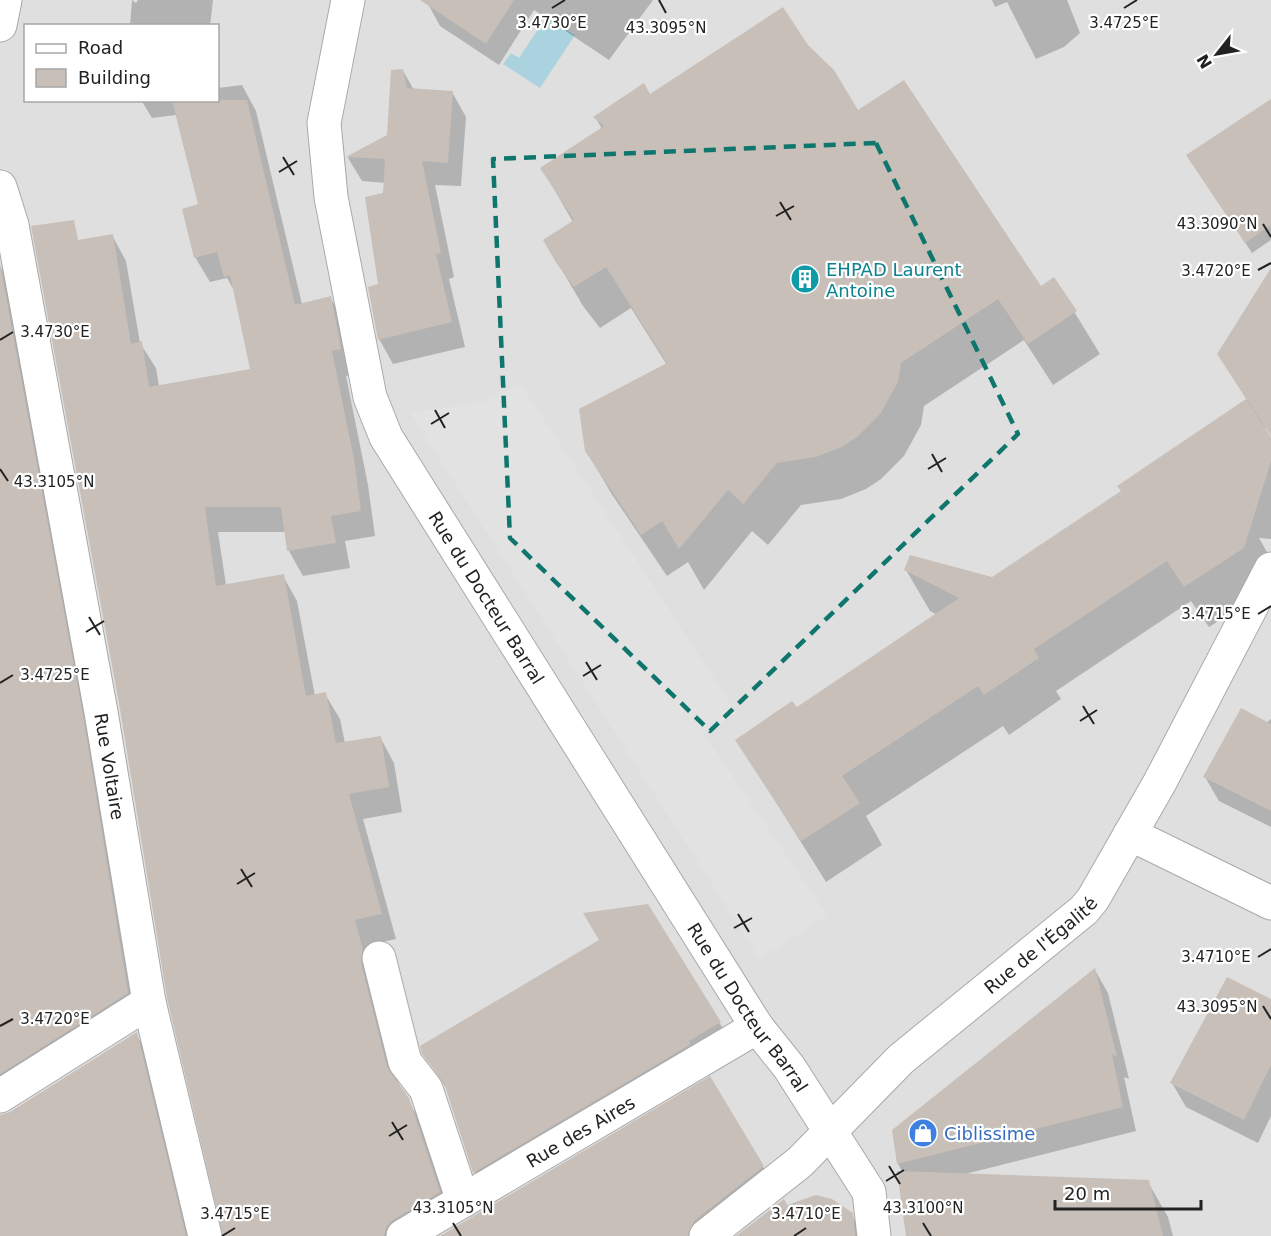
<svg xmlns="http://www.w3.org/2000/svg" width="1271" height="1236" font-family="'DejaVu Sans',sans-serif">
<rect width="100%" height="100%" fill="#f2efe9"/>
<!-- residential -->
<path fill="#e0dfdf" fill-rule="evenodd" d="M 0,0 L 1271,0 L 1271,1236 L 0,1236 ZM 26,26 L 218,26 L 218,100 L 26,100 Z"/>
<!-- parking -->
<path fill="#e2e2e2" d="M 520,383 L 737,713 L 704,734 L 827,915 L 760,959 L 410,413 L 485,401 Z"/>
<!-- water -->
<path fill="#aad3df" d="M 546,17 L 575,35 L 540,88 L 503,64 L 511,53 L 519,58 Z"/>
<!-- shadow -->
<path fill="#0003" d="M 132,0 L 136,3 L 138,0 L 213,0 L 210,26 L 130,26 Z
M 430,0 L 653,0 L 609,60 L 534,10 L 499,65 L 440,26 L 428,4 Z
M 992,0 L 1067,0 L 1080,33 L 1064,47 L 1036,59 L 1007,2 L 995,7 Z
M 806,46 L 858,112 L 1040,288 L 1054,279 L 1100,354 L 1053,385 L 1024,340 L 924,406 L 921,425 L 904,456 L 881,479 L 866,489 L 841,499 L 801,505 L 768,545 L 752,531 L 704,590 L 688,562 L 667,576 L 611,493 L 586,450 L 667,365 L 631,308 L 600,328 L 583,306 L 545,241 L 573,222 L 542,168 L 602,129 L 595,117 Z
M 403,71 L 414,90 L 452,92 L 466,117 L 461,186 L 435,185 L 454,277 L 449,279 L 465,347 L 393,364 L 379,339 L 386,183 L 362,181 L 348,158 L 388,136 Z
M 242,85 L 256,111 L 302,304 L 330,297 L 345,323 L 355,374 L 346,376 L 368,485 L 375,536 L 345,541 L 350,568 L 303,576 L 289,551 L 286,532 L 218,532 L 226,585 L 283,576 L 297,601 L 315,696 L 325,694 L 340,719 L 345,743 L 380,737 L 394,763 L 402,812 L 363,819 L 396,939 L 368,945 L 376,977 L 375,989 L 399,1086 L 423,1125 L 454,1218 L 423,1236 L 225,1236 L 112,235 L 126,261 L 140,343 L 156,368 L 159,386 L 252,370 L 236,294 L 227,278 L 210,282 L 195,257 L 199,206 L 176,115 L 152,118 L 141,100 L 218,100 L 218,88 Z
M 1271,101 L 1271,240 L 1252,253 L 1188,155 Z
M 0,266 L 14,290 L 142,1019 L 0,1110 Z
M 1271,315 L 1271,419 L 1264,429 L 1271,439 L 1271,539 L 1259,538 L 1271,559 L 1267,590 L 1209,627 L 1191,601 L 1056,691 L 1061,699 L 1009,735 L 1003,726 L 866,816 L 882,845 L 826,882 L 737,740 L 796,709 L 937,615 L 930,611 L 906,570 L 993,578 L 1122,492 L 1119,486 L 1247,400 L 1218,354 Z
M 1271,719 L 1271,827 L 1219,801 L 1205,777 Z
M 601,941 L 719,1022 L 732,1044 L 487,1194 L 475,1172 L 448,1091 L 424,1053 Z
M 1095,970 L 1108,993 L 1129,1079 L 1124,1077 L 1136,1131 L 965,1174 L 1148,1182 L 1168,1217 L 1173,1236 L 907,1236 L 903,1173 L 898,1164 L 894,1131 Z
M 1271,1001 L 1271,1116 L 1258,1143 L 1186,1107 L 1172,1083 Z
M 136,1034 L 151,1059 L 193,1236 L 0,1236 L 0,1116 L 10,1113 Z
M 710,1078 L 778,1192 L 712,1236 L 443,1236 Z
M 787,1207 L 851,1214 L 864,1236 L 757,1236 Z"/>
<!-- building -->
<path fill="#c7bfb8" d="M 420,0 L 514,0 L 486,44 Z
M 783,7 L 808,45 L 834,70 L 858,110 L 904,80 L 1041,286 L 1054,277 L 1077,311 L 1028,344 L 998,299 L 901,363 L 898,382 L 881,413 L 857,437 L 842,447 L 816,457 L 777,463 L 743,504 L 728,490 L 679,549 L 662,521 L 641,535 L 585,451 L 579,409 L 667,363 L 606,267 L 574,287 L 557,264 L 543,240 L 574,220 L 540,168 L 604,126 L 593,117 L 644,83 L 650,94 Z
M 403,69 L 407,88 L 453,91 L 448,163 L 422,161 L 441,253 L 436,254 L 452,322 L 378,340 L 368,287 L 378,284 L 365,197 L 383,193 L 385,159 L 346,157 L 387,135 L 391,70 Z
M 1271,99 L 1271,225 L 1245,243 L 1186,155 Z
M 172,100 L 247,100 L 295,305 L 331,296 L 341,349 L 332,351 L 354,459 L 361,511 L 331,516 L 336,543 L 287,551 L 281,507 L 205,507 L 216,586 L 284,574 L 306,696 L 326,692 L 336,743 L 381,736 L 389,787 L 349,794 L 382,914 L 355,920 L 363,950 L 361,963 L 387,1067 L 409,1098 L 440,1192 L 393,1220 L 386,1227 L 384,1236 L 223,1236 L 167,998 L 120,709 L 31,226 L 74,220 L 78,240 L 113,234 L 131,344 L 142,341 L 149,387 L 250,369 L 230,275 L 224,277 L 217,252 L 194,258 L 182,209 L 198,204 Z
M 0,264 L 83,715 L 128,993 L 0,1074 Z
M 1271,268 L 1271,436 L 1217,354 Z
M 1246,399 L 1271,437 L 1271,461 L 1244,548 L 1184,587 L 1167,561 L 1034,649 L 1039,658 L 984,695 L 978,686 L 842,776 L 860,803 L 801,841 L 735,740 L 792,701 L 797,707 L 959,598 L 904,570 L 910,555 L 992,577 L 1121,491 L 1117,486 Z
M 1241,708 L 1271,724 L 1271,811 L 1203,777 Z
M 648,904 L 721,1022 L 689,1041 L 691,1044 L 473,1173 L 444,1083 L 422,1054 L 420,1046 L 599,940 L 583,913 Z
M 1095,968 L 1117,1057 L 1112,1054 L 1123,1107 L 897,1164 L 892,1130 Z
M 1227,977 L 1271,999 L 1271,1065 L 1244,1120 L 1170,1083 Z
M 137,1032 L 186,1236 L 0,1236 L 0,1115 L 10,1112 Z
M 710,1076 L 764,1166 L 694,1221 L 688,1236 L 440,1236 Z
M 897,1171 L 1149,1180 L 1163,1236 L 906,1236 Z
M 816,1195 L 832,1199 L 853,1213 L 855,1236 L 736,1236 L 784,1199 L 787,1205 Z"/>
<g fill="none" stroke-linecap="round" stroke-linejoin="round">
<!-- minor casing -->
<g stroke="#a9a9a9" stroke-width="35">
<g id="minor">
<path id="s1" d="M 348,0 L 324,123 L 331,197 L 370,397 L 386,437 L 757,1027 L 789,1067 L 869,1192 L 874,1236"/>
<path d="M 0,25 L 5,0"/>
<path id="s2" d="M 0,187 L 12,225 L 101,712 L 149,1002 L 205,1236"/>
<path d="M 1130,834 L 1271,903"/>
<path d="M 379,958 L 405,1062 L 426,1089 L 463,1201"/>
<path d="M 0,1096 L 149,1002"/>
<path id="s3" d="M 403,1236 L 757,1027"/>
<path id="s4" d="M 706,1236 L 800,1162 L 901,1059 L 1084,910 L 1093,899 L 1160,782 L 1271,569"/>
</g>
</g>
<!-- minor -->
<use href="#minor" stroke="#fff" stroke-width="33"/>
</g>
<!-- marked area -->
<path fill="none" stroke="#0f766e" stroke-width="4.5" stroke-dasharray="12 8" stroke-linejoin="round" d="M 876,143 L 1018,434 L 710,731 L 510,538 L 493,159 Z"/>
<!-- ticks -->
<path fill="none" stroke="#222" stroke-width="2" d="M 659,0 L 666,13M 552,8 L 565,0M 1124,8 L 1137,0M 283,157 L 294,175M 279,172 L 297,161M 780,202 L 791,220M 776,216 L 794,206M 1263,224 L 1271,237M 1258,270 L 1271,263M 0,340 L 13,332M 435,410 L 445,428M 431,424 L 449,413M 932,454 L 942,472M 0,469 L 8,481M 928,469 L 946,458M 1258,614 L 1271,606M 89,617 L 100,635M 86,632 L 104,621M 586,662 L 597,680M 583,676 L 601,665M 0,683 L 13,675M 1083,706 L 1094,724M 1080,721 L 1097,710M 241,869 L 252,887M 237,884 L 255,873M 738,914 L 749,932M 734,928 L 752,918M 1258,957 L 1271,949M 1263,1006 L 1271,1019M 0,1026 L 13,1019M 392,1122 L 403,1140M 389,1136 L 407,1125M 889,1166 L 900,1184M 886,1181 L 904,1170M 453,1223 L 461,1236M 923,1223 L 931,1236M 222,1236 L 235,1228M 794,1236 L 806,1228"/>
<!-- icons -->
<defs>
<g id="building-disc" transform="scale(1.5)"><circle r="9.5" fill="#0f9aa8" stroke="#fff"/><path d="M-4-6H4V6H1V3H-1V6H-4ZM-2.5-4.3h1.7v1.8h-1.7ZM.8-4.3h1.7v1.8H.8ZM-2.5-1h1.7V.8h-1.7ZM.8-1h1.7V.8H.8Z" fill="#fff"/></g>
<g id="shop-disc" transform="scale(1.5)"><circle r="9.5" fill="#3f7fe0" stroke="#fff"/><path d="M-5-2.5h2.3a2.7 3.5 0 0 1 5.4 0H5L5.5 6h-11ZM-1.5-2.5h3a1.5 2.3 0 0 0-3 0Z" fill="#fff"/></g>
</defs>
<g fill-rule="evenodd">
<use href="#building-disc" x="805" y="279"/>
<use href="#shop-disc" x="923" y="1133"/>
</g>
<g text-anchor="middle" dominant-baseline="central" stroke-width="4.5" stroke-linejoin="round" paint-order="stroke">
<!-- culture labels -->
<g font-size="18" fill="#0d838f" stroke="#fff" text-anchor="start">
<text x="826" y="269">EHPAD Laurent<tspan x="826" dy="21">Antoine</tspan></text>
</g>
<!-- street labels -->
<g font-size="18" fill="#222" stroke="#fff">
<text stroke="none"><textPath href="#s1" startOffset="636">Rue du Docteur Barral</textPath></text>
<text stroke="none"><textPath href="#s2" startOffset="590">Rue Voltaire</textPath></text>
<text stroke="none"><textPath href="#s4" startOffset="444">Rue de l'Égalité</textPath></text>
<text stroke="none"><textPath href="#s1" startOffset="1122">Rue du Docteur Barral</textPath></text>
<text stroke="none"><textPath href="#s3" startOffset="206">Rue des Aires</textPath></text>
</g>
<!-- shop labels -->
<g font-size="18" fill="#366cbe" stroke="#fff" text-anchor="start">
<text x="944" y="1133">Ciblissime</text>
</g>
</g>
<g font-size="15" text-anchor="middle" fill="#222" stroke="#fff" stroke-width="4.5" stroke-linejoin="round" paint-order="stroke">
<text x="552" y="28">3.4730°E</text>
<text x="1124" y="28">3.4725°E</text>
<text x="666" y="33">43.3095°N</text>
<text x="1217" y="229">43.3090°N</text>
<text x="1216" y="276">3.4720°E</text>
<text x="55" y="337">3.4730°E</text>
<text x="54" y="487">43.3105°N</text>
<text x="1216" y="619">3.4715°E</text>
<text x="55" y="680">3.4725°E</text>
<text x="1216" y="962">3.4710°E</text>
<text x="1217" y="1012">43.3095°N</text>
<text x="55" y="1024">3.4720°E</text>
<text x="453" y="1213">43.3105°N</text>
<text x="923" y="1213">43.3100°N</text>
<text x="235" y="1219">3.4715°E</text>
<text x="806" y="1219">3.4710°E</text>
</g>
<!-- legend -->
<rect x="24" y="24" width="195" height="78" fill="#ffffff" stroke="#a7a7a7" stroke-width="1.5"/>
<rect x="36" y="44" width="30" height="9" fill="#ffffff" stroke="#a7a7a7" stroke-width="1.5"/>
<text x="78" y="54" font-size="18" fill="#222222">Road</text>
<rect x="36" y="69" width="30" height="18" fill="#c7bfb8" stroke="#a7a7a7" stroke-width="1.5"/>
<text x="78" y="84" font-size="18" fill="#222222">Building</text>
<!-- north arrow -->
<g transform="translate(1217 54) rotate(239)" stroke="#ffffff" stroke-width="4.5" paint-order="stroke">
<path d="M0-4.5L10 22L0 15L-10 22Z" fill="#222222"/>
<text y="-9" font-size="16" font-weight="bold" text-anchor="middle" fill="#222222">N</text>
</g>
<!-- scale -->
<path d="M1055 1200v9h146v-9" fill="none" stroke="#222222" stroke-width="3"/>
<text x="1064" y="1200" font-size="18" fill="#222222" stroke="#ffffff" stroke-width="4.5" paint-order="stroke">20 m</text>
</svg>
